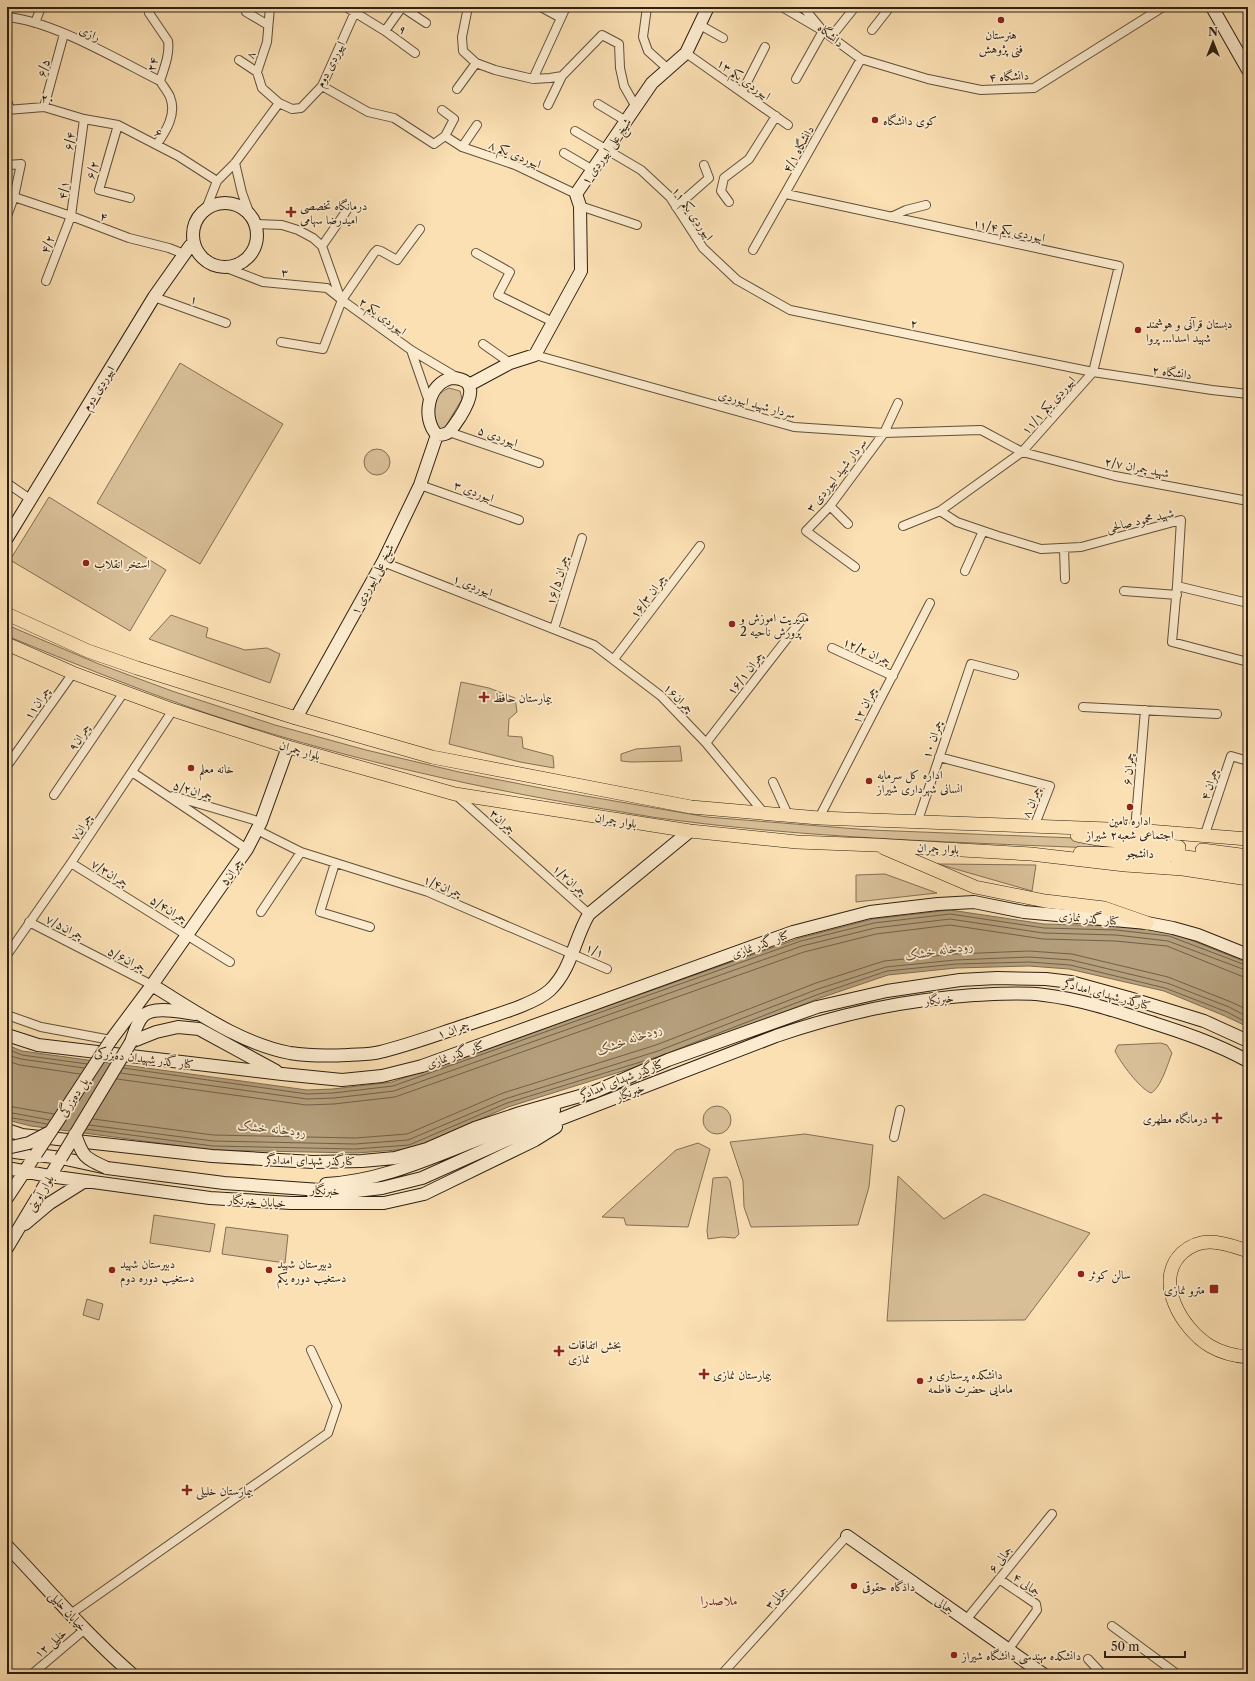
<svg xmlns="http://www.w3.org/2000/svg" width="1255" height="1681" font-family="'Libre Caslon Text',Amiri,serif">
<rect width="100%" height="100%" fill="#fbe0b3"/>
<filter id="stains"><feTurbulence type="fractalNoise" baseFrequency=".005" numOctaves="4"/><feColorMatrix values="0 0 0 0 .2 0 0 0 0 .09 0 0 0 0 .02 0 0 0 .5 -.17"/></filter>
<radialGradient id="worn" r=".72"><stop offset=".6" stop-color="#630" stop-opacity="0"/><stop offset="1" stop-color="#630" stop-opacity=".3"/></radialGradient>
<!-- green -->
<path fill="#d8bf98" stroke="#827055" d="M 180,363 L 283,424 L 200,564 L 97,503 Z
M 449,388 L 460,391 L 462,399 L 444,429 L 440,430 C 431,414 430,396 449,388 Z
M364 462a13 13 0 1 1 26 0a13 13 0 1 1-26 0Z
M 49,497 L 166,570 L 130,631 L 10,560 Z
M 171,615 L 208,628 L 206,637 L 245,650 L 267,648 L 280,654 L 270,683 L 149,639 Z
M 7,625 L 99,664 L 172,691 L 275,725 L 366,750 L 459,772 L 551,790 L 707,817 L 870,830 L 1075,838 L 1159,851 C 998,843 835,841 674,820 C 647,817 619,811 592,807 C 462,785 332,755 206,713 C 139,690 73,663 7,636 Z
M 461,682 L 489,688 L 515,698 L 517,712 L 509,719 L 508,736 L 522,737 L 523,748 L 553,756 L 554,768 L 520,762 L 449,744 Z
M 680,746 L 682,761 L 631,762 L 621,761 L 621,754 L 636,749 Z
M 938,864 L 1036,865 L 1032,891 Z
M 885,874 L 937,893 L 856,902 L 856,875 Z
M 1161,1043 L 1167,1045 L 1172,1053 C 1168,1063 1161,1088 1151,1093 C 1140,1089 1120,1062 1115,1051 L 1118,1045 Z
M703 1120a14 14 0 1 1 28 0a14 14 0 1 1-28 0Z
M 805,1134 L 873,1145 L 869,1187 L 858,1225 L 751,1227 L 744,1207 L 743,1181 L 730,1142 Z
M 698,1143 L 710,1149 L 688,1227 L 626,1225 L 624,1218 L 602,1217 L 676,1150 Z
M 898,1176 L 944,1219 L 984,1194 L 1090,1233 L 1025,1320 L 887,1321 Z
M 727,1177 L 730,1181 L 739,1234 L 735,1238 L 722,1237 L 708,1239 L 707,1231 L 713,1178 Z
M 154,1215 L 215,1224 L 210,1252 L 150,1243 Z
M 226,1227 L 288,1235 L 285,1263 L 222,1254 Z
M 87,1299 L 103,1304 L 99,1320 L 83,1315 Z"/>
<!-- water -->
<path fill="#b59f7c" stroke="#7f6c52" d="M 950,910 L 1044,924 L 1116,926 L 1171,932 L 1248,963 L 1248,1027 L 1225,1016 L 1164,991 L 1069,969 L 1029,966 L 956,968 L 888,975 L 820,998 L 661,1059 L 508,1107 L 411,1149 L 356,1153 L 212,1150 L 31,1126 L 7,1120 L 7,1045 L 22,1051 L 307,1090 L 333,1089 L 392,1082 L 800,938 L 873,919 Z"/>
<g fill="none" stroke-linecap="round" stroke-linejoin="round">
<!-- shore -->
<path stroke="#716047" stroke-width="1" d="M 7,1049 L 22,1055 L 87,1064
M 7,1055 L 21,1059 L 84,1068
M 7,1061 L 20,1065 L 80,1074
M 123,1068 L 307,1094 L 333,1093 L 393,1086 L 801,941 L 874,923 L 950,914 L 1044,928 L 1116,930 L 1169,936 L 1248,966
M 120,1073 L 307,1099 L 334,1098 L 394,1091 L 802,946 L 875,928 L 950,919 L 1043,933 L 1116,935 L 1168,941 L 1248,971
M 117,1079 L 306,1105 L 334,1104 L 395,1097 L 804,952 L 876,934 L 950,925 L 1043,939 L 1115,941 L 1167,946 L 1241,976 L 1248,977
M 7,1106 L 54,1114
M 7,1112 L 50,1120
M 7,1117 L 47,1124
M 93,1119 L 213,1135 L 355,1138 L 407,1134 L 503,1093 L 656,1045 L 816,983 L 884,961 L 955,954 L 1029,951 L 1072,954 L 1168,977 L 1231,1002 L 1248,1010
M 89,1125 L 213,1141 L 355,1144 L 408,1140 L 505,1099 L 658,1051 L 818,989 L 886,967 L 955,960 L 1029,957 L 1071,960 L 1167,983 L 1229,1007 L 1248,1017
M 86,1129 L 213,1146 L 355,1149 L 409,1145 L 507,1103 L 660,1056 L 819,994 L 887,971 L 956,964 L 1029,962 L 1070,965 L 1165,988 L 1227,1012 L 1248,1023"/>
<!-- street casing -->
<g stroke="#60503a" stroke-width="10">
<path id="street" d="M 247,7 L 246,12 L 268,25
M 270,7 L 267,42 L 257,72 L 262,88 L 279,103
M 346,7 L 385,31 L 415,53
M 402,7 L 426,23
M 468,7 L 462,37 L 463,51 L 476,63 L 495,70 L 533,79 L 550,78 L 562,76 L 602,35 L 619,44 L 620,68 L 624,86 L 636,107
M 541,7 L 561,18
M 647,7 L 643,37 L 648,51 L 668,69
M 782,7 L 823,31 L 796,79
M 803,7 L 823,31 L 861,59 L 928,79 L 981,90 L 1034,88 L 1163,7
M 149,13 L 168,41 C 170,54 164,69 160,81 C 163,86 168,92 170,97 C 177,114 166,131 157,144
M 7,17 C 53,21 118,60 160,81
M 35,23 L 41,7
M 700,25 L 723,38
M 872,30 L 890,7
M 385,31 L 402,7
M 831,37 L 855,7
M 686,53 L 788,125
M 239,60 L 257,72
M 533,79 L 566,7
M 322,86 L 368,112 L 394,118 L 434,144 L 445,136 L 454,119 L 442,110
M 457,89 L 476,63
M 742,92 L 765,47
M 7,101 L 10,109
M 598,104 L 626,121
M 548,105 L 562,76
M 44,107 L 64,34
M 7,110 L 44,107 L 84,119 L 118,125 L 178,156 L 217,181
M 118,125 L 99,190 L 130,198
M 575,131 L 641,170 L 670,197 L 703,248 L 737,280 L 790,310 L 1093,372 L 1212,390 L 1248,394
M 445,136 L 462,147 L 515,165 L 576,194
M 462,147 L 477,125
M 564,153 L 593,170
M 235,163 L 242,193 L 249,212
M 7,165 L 21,164 L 14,197 L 7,216
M 786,194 L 1119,266 L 1093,372 L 1022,452 L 940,511 L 957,522 L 998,536 L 1041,549 L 1081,547 L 1181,520 L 1177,586 L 1172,642 L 1248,662
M 14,197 L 71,216 L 129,238 L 169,248 L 184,254
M 729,202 L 721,191 L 724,178 L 749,159 L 776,116
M 580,206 L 637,225
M 676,207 L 709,178 L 704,165
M 206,209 L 217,181 L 235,163 L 279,103 L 292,109 L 301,108 L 322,86 L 355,12 L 356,7
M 891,217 L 906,210 L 926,205
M 256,224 L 282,225 L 298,230 L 313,238 L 322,246 L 341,300
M 322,246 L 347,210
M 753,250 L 861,59
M 476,253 L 510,272 L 498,295 L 553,322
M 224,267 L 263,282 L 327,288 L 342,300 L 411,350 L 458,378
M 46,281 L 71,216 L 84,119
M 154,297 L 226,323
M 281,342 L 323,349 L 342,300 L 374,253 L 377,250 L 381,251 L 397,260 L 420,229
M 483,344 L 510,363
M 411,350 L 429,402
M 535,355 L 794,427 L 884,433 L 981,430 L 1022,452 L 1115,476 L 1248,501
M 449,432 L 539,463
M 7,483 L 30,499
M 420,485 L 519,520
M 830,506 L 848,524
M 903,526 L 940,511
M 1064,548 L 1065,579
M 383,562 L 594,645 L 661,696 L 706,743 L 764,813
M 855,567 L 806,531 L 830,506 L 884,433 L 898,403
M 965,571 L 983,531
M 1177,586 L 1248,603
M 1124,591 L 1177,595
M 554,629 L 582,538
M 832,648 L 893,676
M 614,659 L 700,546
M 1083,707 L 1217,714
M 706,743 L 803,618
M 939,757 L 1050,786 L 1034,827
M 7,766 L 73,673
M 132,772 L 247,849
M 773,782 L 788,815
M 54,795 L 124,692
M 456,795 L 589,914
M 173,796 L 261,822
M 819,818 L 930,603
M 917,823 L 971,664 L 1014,675
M 257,830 L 301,852 L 428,892 L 607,969
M 1135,830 L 1145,710
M 1204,837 L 1231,756 L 1248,761
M 71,863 L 230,962
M 335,863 L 320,912 L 370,927
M 261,912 L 301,852
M 29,922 L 152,985
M 7,955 L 71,863 L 173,710
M 7,1015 L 41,1027 L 111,1040
M 894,1137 L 900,1110
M 999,1579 L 1036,1604 L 1037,1610 L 1008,1650
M 72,1613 L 328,1433 L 337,1406 L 311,1350
M 966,1620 L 1052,1514
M 1112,1626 L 1177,1674
M 1088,1659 L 1102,1674
M 32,1674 L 84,1630
M 722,1674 L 847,1536"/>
</g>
<!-- secondary casing -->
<g stroke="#2d2012" stroke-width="14">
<path id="secondary" d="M 1212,7 L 1248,70
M193 235a32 32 0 1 1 64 0a32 32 0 1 1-64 0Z
M 452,378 C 480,379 470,401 460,417 C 457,421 453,428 449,432 C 445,435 441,435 437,435 C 421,418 428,383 452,378 Z
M 469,385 L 510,363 L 535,355 L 581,271 L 580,206 L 576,194 L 652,83 L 686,53 L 708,7
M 7,538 L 154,297 L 190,246
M 296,718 L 383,562 L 420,485 L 437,435
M 152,985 C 195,1011 239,1043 290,1053 C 309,1056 328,1056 347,1055 C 357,1054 369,1055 380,1052 C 409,1045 438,1034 466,1025 C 488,1017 534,1005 550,990 C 572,969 574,939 589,914 L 690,831
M 7,1035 L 38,1045 L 282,1074 L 342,1080 L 382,1076 L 422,1066 L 793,932 L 870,912 L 938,904 L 974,902 L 1024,912 L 1147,923 L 1173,928 L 1198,935 L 1248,955
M 111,1040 L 152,985 L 247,849 L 261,822 L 288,747
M 131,1042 L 156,1032 L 178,1027 L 199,1029 L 276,1071
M 131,1042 C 134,1034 137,1022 143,1016 C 153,1005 182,1012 195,1014
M 7,1130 L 22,1135 L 212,1156 L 313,1162 L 362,1161 L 395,1158 L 427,1149 L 475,1128 L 520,1113 L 594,1092 L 668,1060 L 817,1007 L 887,991 L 960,980 L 997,978 L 1046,979 L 1071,982 L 1129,998 L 1204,1021 L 1248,1041
M 7,1151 L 61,1158 L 107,1168 L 224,1183 L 348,1192 L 382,1188 L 422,1178 L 516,1136 L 776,1036 C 843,1013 904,1000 974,995 C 997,994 1022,992 1044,995 C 1079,999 1113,1010 1147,1021 C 1182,1032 1215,1043 1248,1061
M 7,1168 L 49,1176 L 210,1198 L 291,1203 L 384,1203 L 424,1194 L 535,1140 L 556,1127
M 326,1184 C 379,1181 423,1161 472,1142 C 499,1131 527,1121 554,1110
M 7,1198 L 36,1154
M 25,1224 L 50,1203 L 85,1181
M 7,1248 L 61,1158
M 847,1536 L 1043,1674
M 7,1546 C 48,1589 87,1635 132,1674"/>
</g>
<!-- primary casing -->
<g stroke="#2d2012" stroke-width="14">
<path id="primary" d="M 7,614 L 88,651 L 137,668 L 296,718 L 432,757 L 691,807 L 819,818 L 1135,830 L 1248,839
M 7,644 L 73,673 L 173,710 L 288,747 L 455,794 L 690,831 L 797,842 L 875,845 L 1031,854 L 1125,865 L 1183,869 L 1248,879
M 1077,835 L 1098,839 L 1179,847
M 884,848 L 975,887 L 1045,901 L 1104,908 L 1147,923
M 1202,850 L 1248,856
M 1080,853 L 1172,855 L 1248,866
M 1248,1251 C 1236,1247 1223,1242 1210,1242 C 1199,1242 1190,1246 1182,1253 C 1153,1281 1182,1329 1210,1346 C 1222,1353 1234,1356 1248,1357"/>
</g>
<!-- street -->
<use href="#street" stroke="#fcebce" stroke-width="8"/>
<!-- secondary -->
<use href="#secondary" stroke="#fcebce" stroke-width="12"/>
<!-- primary -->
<use href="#primary" stroke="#fbe0b3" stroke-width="13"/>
<!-- secondary-bridge casing -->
<g stroke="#2d2012" stroke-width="14" stroke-linecap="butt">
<path id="secondary-bridge" d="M 75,1134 C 83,1158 85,1158 107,1168
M 7,1148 L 29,1143 L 50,1132
M 36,1154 L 111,1040
M 61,1158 L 131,1042"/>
</g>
<!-- secondary-bridge -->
<use href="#secondary-bridge" stroke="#fcebce" stroke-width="12"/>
</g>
<!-- markers -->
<g fill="#8f2418" stroke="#fcebce" stroke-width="1.5">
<circle cx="1001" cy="20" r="4"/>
<circle cx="875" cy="120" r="4"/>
<path d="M289 206h4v4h4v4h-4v4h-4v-4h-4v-4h4z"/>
<circle cx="1138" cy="330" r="4"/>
<circle cx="86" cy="563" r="4"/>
<circle cx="732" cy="624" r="4"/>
<path d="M482 691h4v4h4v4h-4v4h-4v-4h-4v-4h4z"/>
<circle cx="191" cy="768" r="4"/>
<circle cx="869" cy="781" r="4"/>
<circle cx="1130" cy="807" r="4"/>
<path d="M1215 1112h4v4h4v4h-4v4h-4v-4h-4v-4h4z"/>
<circle cx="112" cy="1270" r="4"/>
<circle cx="269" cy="1270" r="4"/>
<circle cx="1081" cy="1274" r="4"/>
<rect x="1209" y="1284" width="10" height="10" rx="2"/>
<path d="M557 1345h4v4h4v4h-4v4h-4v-4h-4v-4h4z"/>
<path d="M702 1368h4v4h4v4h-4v4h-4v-4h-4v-4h4z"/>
<circle cx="920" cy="1381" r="4"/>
<path d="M185 1484h4v4h4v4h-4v4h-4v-4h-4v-4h4z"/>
<circle cx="854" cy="1586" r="4"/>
<circle cx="954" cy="1655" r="4"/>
</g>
<g text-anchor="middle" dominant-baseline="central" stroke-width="3.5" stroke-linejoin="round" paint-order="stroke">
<!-- street labels -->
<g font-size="12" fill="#2d2012" stroke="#fcebce">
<text transform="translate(403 29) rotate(36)">۹</text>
<text transform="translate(90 33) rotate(25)">رازی</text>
<text transform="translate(831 35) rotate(40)">دانشگاه</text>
<text transform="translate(250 55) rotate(-72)">۸</text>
<text transform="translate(152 64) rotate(-75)">۲۴</text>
<text transform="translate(330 64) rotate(-63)">ابیوردی دوم</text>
<text transform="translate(43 68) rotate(-75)">۶/۵</text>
<text transform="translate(1009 76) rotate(-3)">۴ دانشگاه</text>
<text transform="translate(744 79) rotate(35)">۱۳ ابیوردی یکم</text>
<text transform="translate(48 98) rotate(8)">۲۰</text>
<text transform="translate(159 132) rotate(26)">۶</text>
<text transform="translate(69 141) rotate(-83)">۶/۴</text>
<text transform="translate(798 149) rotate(-61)">۴/۱ دانشگاه</text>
<text transform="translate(606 151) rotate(-55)">شیخ علی ابیوردی ۱</text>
<text transform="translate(515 154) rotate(22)">۸ ابیوردی یکم</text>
<text transform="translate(92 170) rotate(-74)">۶/۲</text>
<text transform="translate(63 190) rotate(-83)">۴/۱</text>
<text transform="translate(693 213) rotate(55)">۱۱ ابیوردی یکم</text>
<text transform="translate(104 216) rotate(21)">۴</text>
<text transform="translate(1009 230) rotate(12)">۱۱/۴ ابیوردی یکم</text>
<text transform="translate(47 244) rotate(-69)">۴/۲</text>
<text transform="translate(285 272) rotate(5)">۳</text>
<text transform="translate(194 299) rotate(20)">۱</text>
<text transform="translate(383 316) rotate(36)">۲ ابیوردی یکم</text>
<text transform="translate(914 323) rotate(12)">۲</text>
<text transform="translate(1172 372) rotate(8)">۲ دانشگاه</text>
<text transform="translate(98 388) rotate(-58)">ابیوردی دوم</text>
<text transform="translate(757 404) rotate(15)">سردار شهید ابیوردی</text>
<text transform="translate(1048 405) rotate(-48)">۱۱/۱ ابیوردی یکم</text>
<text transform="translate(498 436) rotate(19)">۵ ابیوردی</text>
<text transform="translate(1137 467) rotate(11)">۲/۷ شهید چمران</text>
<text transform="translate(836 475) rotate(-52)">۳ سردار شهید ابیوردی</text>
<text transform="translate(474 491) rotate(20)">۳ ابیوردی</text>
<text transform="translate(1140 520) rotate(-13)">شهید محمود صالحی</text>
<text transform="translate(372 579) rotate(-62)">شیخ علی ابیوردی ۱</text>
<text transform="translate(557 580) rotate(-73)">۱۶/۵ چمران</text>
<text transform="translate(473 585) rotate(21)">۱ ابیوردی</text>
<text transform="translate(648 596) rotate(-53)">۱۶/۳ چمران</text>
<text transform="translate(867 651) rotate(24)">۱۲/۲ چمران</text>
<text transform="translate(745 673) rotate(-52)">۱۶/۱ چمران</text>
<text transform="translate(679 698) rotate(45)">چمران۱۶</text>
<text transform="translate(37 703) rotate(-55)">چمران۱۱</text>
<text transform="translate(864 705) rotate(-63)">۱۲ چمران</text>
<text transform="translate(79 737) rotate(-56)">چمران۹</text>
<text transform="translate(932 739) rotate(-71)">۱۰ چمران</text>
<text transform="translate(300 750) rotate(16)">بلوار چمران</text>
<text transform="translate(1128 769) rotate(-85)">۶ چمران</text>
<text transform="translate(1209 784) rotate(-72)">۴ چمران</text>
<text transform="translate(193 790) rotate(16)">چمران۵/۲</text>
<text transform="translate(1031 802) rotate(-68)">۸ چمران</text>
<text transform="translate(616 820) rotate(9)">بلوار چمران</text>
<text transform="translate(503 821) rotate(42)">چمران۳</text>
<text transform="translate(81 827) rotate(-57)">چمران۷</text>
<text transform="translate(938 848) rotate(3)">بلوار چمران</text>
<text transform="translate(1140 853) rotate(2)">دانشجو</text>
<text transform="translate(231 872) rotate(-55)">چمران۵</text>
<text transform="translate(110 873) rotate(32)">چمران۷/۳</text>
<text transform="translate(570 880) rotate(42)">چمران۱/۲</text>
<text transform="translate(443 886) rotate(22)">چمران۱/۴</text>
<text transform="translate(169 909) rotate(31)">چمران۵/۴</text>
<text transform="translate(1089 918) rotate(5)">کنار گذر نمازی</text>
<text transform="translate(65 927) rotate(27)">چمران۷/۵</text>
<text transform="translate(760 944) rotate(-20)">کنار گذر نمازی</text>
<text transform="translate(595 950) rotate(24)">۱/۱</text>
<text transform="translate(127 959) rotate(27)">چمران۵/۶</text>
<text transform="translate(1107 994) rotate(15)">کنارگذر شهدای امدادگر</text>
<text transform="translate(939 999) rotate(-7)">خبرنگار</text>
<text transform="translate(453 1029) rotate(-19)">چمران ۱</text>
<text transform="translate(455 1054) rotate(-20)">کنار گذر نمازی</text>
<text transform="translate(144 1058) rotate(7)">کنار گذر شهیدان ده‌بزرکی</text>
<text transform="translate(621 1079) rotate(-22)">کنارگذر شهدای امدادگر</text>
<text transform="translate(630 1092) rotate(-21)">خبرنگار</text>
<text transform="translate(73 1097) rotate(-57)">پل ده‌بزرگی</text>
<text transform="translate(310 1160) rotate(1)">کنارگذر شهدای امدادگر</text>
<text transform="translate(325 1190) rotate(4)">خبرنگار</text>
<text transform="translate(40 1193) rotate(-59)">بلوار آوینی</text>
<text transform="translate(257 1201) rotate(4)">خیابان خبرنگار</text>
<text transform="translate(1000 1559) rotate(-51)">۶ جمالی</text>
<text transform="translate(1027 1584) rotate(36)">۴ جمالی</text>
<text transform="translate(776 1597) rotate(-48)">جمالی۳</text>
<text transform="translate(945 1605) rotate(35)">جمالی</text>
<text transform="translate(68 1611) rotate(48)">خیابان خلیلی</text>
<text transform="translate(50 1643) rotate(-40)">۱۲ خلیلی</text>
</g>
<!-- poi labels -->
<g font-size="12" fill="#2d2012" stroke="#fcebce" text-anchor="start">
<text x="1001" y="34" text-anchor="middle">هنرستان<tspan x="1001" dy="14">فنی پژوهش</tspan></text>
<text x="883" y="120">کوی دانشگاه</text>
<text x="300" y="205">درمانگاه تخصصی<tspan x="300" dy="14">امیدرضا سهامی</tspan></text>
<text x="1146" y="323">دبستان قرآنی و هوشمند<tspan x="1146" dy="14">شهید اسدا... پروا</tspan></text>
<text x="94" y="563">استخر انقلاب</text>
<text x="740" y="617">مدیریت اموزش و<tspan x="740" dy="14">پرورش ناحیه 2</tspan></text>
<text x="493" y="697">بیمارستان حافظ</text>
<text x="199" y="768">خانه معلم</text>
<text x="877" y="774">اداره کل سرمایه<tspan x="877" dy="14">انسانی شهرداری شیراز</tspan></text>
<text x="1130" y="820" text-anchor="middle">اداره تامین<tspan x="1130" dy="14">اجتماعی شعبه۲ شیراز</tspan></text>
<text x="1208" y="1118" text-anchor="end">درمانگاه مطهری</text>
<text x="120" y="1263">دبیرستان شهید<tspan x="120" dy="14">دستغیب دوره دوم</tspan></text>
<text x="277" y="1263">دبیرستان شهید<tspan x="277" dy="14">دستغیب دوره یکم</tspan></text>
<text x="1089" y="1274">سالن کوثر</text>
<text x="1205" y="1289" text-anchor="end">مترو نمازی</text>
<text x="568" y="1344">بخش اتفاقات<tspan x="568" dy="14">نمازی</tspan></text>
<text x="713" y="1374">بیمارستان نمازی</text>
<text x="928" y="1374">دانشکده پرستاری و<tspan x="928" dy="14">مامایی حضرت فاطمه</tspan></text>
<text x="196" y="1490">بیمارستان خلیلی</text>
<text x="862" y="1586">دادگاه حقوقی</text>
<text x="962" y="1655">دانشکده مهندسی دانشگاه شیراز</text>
</g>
<!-- water labels -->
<g font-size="13" font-style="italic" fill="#5d4c37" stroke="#fcebce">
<text transform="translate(939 950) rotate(-9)">رودخانه خشک</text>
<text transform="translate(629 1039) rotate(-20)">رودخانه خشک</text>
<text transform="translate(272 1128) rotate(6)">رودخانه خشک</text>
</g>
<!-- neighbourhood labels -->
<g font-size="13" fill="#7a1f14" stroke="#fcebce">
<text x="719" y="1600">ملاصدرا</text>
</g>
</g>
<!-- margin -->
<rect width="1255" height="1681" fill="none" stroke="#fbe0b3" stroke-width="24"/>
<rect x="8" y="8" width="1239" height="1665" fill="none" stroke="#2d2012" stroke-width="2"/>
<rect x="12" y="12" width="1231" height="1657" fill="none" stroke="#2d2012"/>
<!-- north arrow -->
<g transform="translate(1213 42)" stroke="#fcebce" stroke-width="3" paint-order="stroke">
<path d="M0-3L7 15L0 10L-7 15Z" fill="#2d2012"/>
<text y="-6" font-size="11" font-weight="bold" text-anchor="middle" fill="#2d2012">N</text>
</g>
<!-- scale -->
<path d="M1105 1651v6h80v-6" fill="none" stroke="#2d2012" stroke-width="2"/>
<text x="1111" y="1651" font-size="12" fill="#2d2012" stroke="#fcebce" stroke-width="3" paint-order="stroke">50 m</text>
<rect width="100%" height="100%" filter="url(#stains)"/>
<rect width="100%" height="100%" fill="url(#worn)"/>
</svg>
